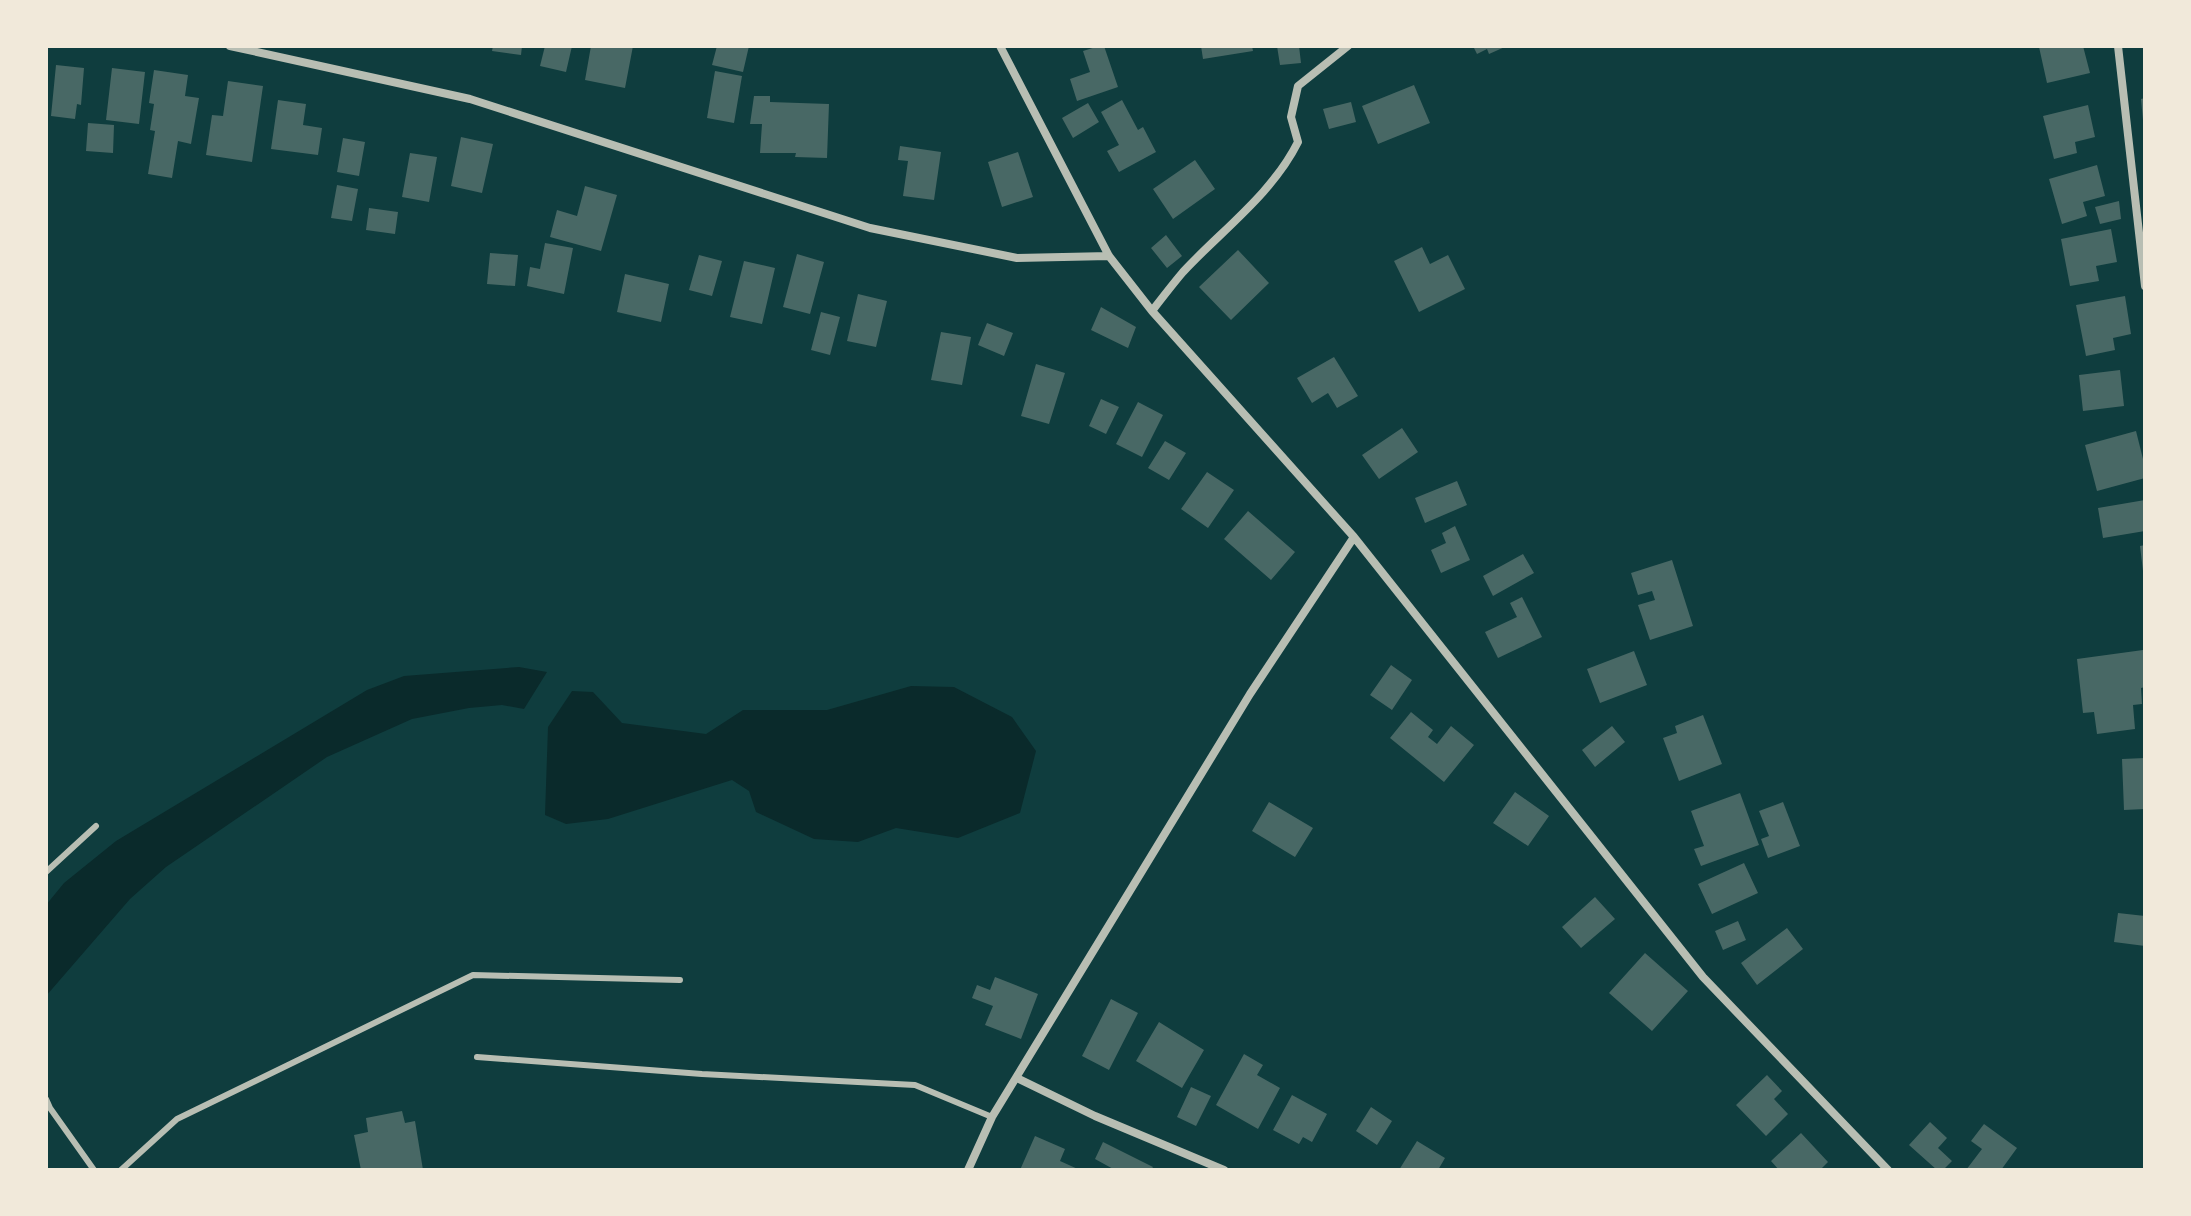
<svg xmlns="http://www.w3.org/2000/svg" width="2191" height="1216" font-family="Lato,sans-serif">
<rect width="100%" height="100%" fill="#0f3d3e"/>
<!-- water -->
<path fill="#0a2a2b" d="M 519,667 L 547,672 L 524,709 L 502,705 L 469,708 L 412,719 L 327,757 L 166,867 L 130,899 L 46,996 L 46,905 L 64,883 L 116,841 L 367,690 L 404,676 Z
M 911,686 L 954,687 L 1012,717 L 1036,751 L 1020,813 L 958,838 L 896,828 L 858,842 L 814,839 L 756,812 L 749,791 L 732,780 L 608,819 L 566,824 L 545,815 L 548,727 L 572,691 L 593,692 L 622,723 L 706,734 L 743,710 L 827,710 Z"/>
<!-- building -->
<path fill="#486865" d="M 493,46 L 522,46 L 521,55 L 492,51 Z
M 545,46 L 572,46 L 566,72 L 540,66 Z
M 591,46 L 633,46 L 625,88 L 585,80 Z
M 717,46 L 749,46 L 743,72 L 712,65 Z
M 1099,46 L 1104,46 L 1118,87 L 1077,101 L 1070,79 L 1090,72 L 1083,51 Z
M 1201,46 L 1252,46 L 1253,51 L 1203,59 Z
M 1277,46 L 1299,46 L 1301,63 L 1280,65 Z
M 1473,46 L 1507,46 L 1489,54 L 1487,49 L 1477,54 Z
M 2043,46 L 2083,46 L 2090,73 L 2047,83 L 2039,47 Z
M 56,65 L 84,68 L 81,105 L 77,104 L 75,119 L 51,116 Z
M 112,68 L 145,72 L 139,124 L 106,120 Z
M 154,70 L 188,75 L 185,96 L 199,98 L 191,144 L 178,141 L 172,178 L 148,174 L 155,131 L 150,130 L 154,104 L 149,103 Z
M 715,71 L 742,76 L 734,123 L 707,118 Z
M 228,81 L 263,86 L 252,162 L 206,155 L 212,115 L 223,116 Z
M 1414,85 L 1430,123 L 1378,144 L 1362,106 Z
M 754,96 L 770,96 L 770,102 L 829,104 L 827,158 L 795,157 L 796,153 L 760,153 L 762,124 L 750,124 Z
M 2145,98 L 2145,120 L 2143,120 L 2141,99 Z
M 278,100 L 306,104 L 303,125 L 322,128 L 318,155 L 271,149 Z
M 1122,100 L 1138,130 L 1143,127 L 1156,152 L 1119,172 L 1107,151 L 1119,145 L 1101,112 Z
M 1351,102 L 1356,122 L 1329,129 L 1323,109 Z
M 1088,103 L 1099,122 L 1073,138 L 1062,118 Z
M 2088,105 L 2095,137 L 2075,142 L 2077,153 L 2054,159 L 2043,116 Z
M 88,123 L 114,125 L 113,153 L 86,151 Z
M 461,137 L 493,144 L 482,193 L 451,186 Z
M 343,138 L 365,142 L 359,176 L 337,172 Z
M 900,146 L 941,152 L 934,200 L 903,196 L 908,161 L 898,160 Z
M 1018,152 L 1033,197 L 1002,207 L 988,162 Z
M 410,153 L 437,157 L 429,202 L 402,197 Z
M 1195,160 L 1215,189 L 1173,219 L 1153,189 Z
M 2097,165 L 2105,196 L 2083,202 L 2087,216 L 2062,224 L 2049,179 Z
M 337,185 L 358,189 L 352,221 L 331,218 Z
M 585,186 L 617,195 L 601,251 L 550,237 L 557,210 L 577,216 Z
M 2119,201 L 2121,219 L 2100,224 L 2095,207 Z
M 369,208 L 398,212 L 395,234 L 366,230 Z
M 2111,229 L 2117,262 L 2096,266 L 2099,281 L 2070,286 L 2061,239 Z
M 1166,235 L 1182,256 L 1167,268 L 1151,248 Z
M 545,243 L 573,248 L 564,294 L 527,286 L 530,267 L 540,269 Z
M 1422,247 L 1430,264 L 1448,255 L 1465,289 L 1419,312 L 1394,261 Z
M 1238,250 L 1269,283 L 1231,320 L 1199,287 Z
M 490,253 L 518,255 L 515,286 L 487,284 Z
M 797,254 L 824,262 L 810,314 L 783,307 Z
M 699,255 L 722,261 L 712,296 L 689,290 Z
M 744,261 L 775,268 L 762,324 L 730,317 Z
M 625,274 L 669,284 L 661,322 L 617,312 Z
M 858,294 L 887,301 L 876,347 L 847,341 Z
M 2125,296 L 2131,334 L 2113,338 L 2115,350 L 2086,356 L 2076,305 Z
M 1101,307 L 1136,327 L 1128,348 L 1091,330 Z
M 821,312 L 840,317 L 830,355 L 811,350 Z
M 987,323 L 1013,333 L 1004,356 L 978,345 Z
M 941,332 L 971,337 L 962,385 L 931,380 Z
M 1334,357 L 1358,396 L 1337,408 L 1328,393 L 1312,403 L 1297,378 Z
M 1036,364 L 1065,373 L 1049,424 L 1021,416 Z
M 2120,370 L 2124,406 L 2083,411 L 2079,375 Z
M 1101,399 L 1119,407 L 1106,434 L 1089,426 Z
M 1138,402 L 1163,415 L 1142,457 L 1116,444 Z
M 1402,428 L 1418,452 L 1379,479 L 1362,455 Z
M 2136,431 L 2145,467 L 2145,478 L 2097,491 L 2085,445 Z
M 1165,441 L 1186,453 L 1169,480 L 1148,468 Z
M 1207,472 L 1234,490 L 1208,528 L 1181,509 Z
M 1457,481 L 1467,505 L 1425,523 L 1415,498 Z
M 2145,500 L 2145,531 L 2103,538 L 2098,508 Z
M 1248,511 L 1295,552 L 1271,580 L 1224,539 Z
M 1455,526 L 1470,560 L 1441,573 L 1431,550 L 1446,543 L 1442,533 Z
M 2145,545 L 2145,571 L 2143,571 L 2140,546 Z
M 1523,554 L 1534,573 L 1493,596 L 1483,576 Z
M 1672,560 L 1693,626 L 1650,640 L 1638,605 L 1655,600 L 1652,591 L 1638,595 L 1631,573 Z
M 1522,597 L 1542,637 L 1498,658 L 1485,632 L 1517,617 L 1510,603 Z
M 2143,650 L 2145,687 L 2141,688 L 2142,704 L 2133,705 L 2135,729 L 2097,734 L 2094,712 L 2083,713 L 2077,659 Z
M 1634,651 L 1647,685 L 1600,703 L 1587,669 Z
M 1391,665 L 1412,680 L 1392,710 L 1370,695 Z
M 1411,712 L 1433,730 L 1428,737 L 1437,744 L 1451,726 L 1474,745 L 1444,782 L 1390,738 Z
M 1703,715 L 1722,764 L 1679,781 L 1663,738 L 1677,733 L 1675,726 Z
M 1612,726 L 1625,742 L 1595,767 L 1582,750 Z
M 2145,758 L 2145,809 L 2124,810 L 2122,759 Z
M 1515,792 L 1549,816 L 1528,846 L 1493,823 Z
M 1740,793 L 1759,845 L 1701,866 L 1694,849 L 1704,846 L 1691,811 Z
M 1269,802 L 1313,828 L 1295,857 L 1252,831 Z
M 1783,802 L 1800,846 L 1768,858 L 1761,839 L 1769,836 L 1759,811 Z
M 1744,863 L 1758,893 L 1712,914 L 1698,884 Z
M 1595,897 L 1615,919 L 1581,948 L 1562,927 Z
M 2118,913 L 2145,916 L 2145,946 L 2114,942 Z
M 1738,921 L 1746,940 L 1723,950 L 1715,931 Z
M 1787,928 L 1803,949 L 1757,985 L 1741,963 Z
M 1645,953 L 1688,991 L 1652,1031 L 1609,993 Z
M 995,977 L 1038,994 L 1021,1039 L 985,1025 L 993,1006 L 972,998 L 977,985 L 990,990 Z
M 1111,999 L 1138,1013 L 1109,1070 L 1082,1056 Z
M 1159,1022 L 1204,1050 L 1182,1088 L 1136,1061 Z
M 1244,1054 L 1263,1065 L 1257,1075 L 1280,1088 L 1258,1129 L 1216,1105 Z
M 1767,1075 L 1782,1091 L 1774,1099 L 1788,1114 L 1766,1136 L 1736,1105 Z
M 1191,1087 L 1211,1096 L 1196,1126 L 1177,1117 Z
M 1292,1095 L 1327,1114 L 1312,1142 L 1303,1137 L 1299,1144 L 1273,1130 Z
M 1371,1107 L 1392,1121 L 1377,1145 L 1356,1131 Z
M 402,1111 L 405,1123 L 415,1121 L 423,1170 L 361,1170 L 354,1135 L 368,1132 L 366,1118 Z
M 1930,1122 L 1947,1138 L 1938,1148 L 1952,1161 L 1943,1170 L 1937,1170 L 1909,1145 Z
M 1984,1124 L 2017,1148 L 2001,1170 L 1966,1170 L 1982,1149 L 1971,1141 Z
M 1801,1133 L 1828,1162 L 1820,1170 L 1779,1170 L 1771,1161 Z
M 1035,1136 L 1065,1149 L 1060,1161 L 1080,1170 L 1020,1170 Z
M 1417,1141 L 1445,1158 L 1438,1170 L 1399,1170 Z
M 1103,1142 L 1153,1167 L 1151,1170 L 1115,1170 L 1095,1159 Z"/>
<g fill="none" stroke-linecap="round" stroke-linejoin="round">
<!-- service -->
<path stroke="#b8beb3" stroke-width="6" d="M 46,872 L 96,826
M 477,1057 L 702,1074 L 915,1085 L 992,1117
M 46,1099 L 50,1108 L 94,1170
M 121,1170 L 177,1119 L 473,975 L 680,980"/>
<!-- minor -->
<path stroke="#b8beb3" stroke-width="8" d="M 230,46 L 470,99 L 870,228 L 1017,258 L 1109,256
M 1000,46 L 1109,256 L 1152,311 L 1354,537 L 1703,977 L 1888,1170
M 2118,46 L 2145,286
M 1152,311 C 1162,298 1172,285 1183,272 C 1222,230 1272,194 1298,142 L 1291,117 L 1298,86 L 1348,46
M 1017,1078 L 1095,1116 L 1224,1170
M 968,1170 L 992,1117 L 1250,694 L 1354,537"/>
</g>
<!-- border -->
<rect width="2191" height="1216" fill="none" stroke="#f1e9da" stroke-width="96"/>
</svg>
